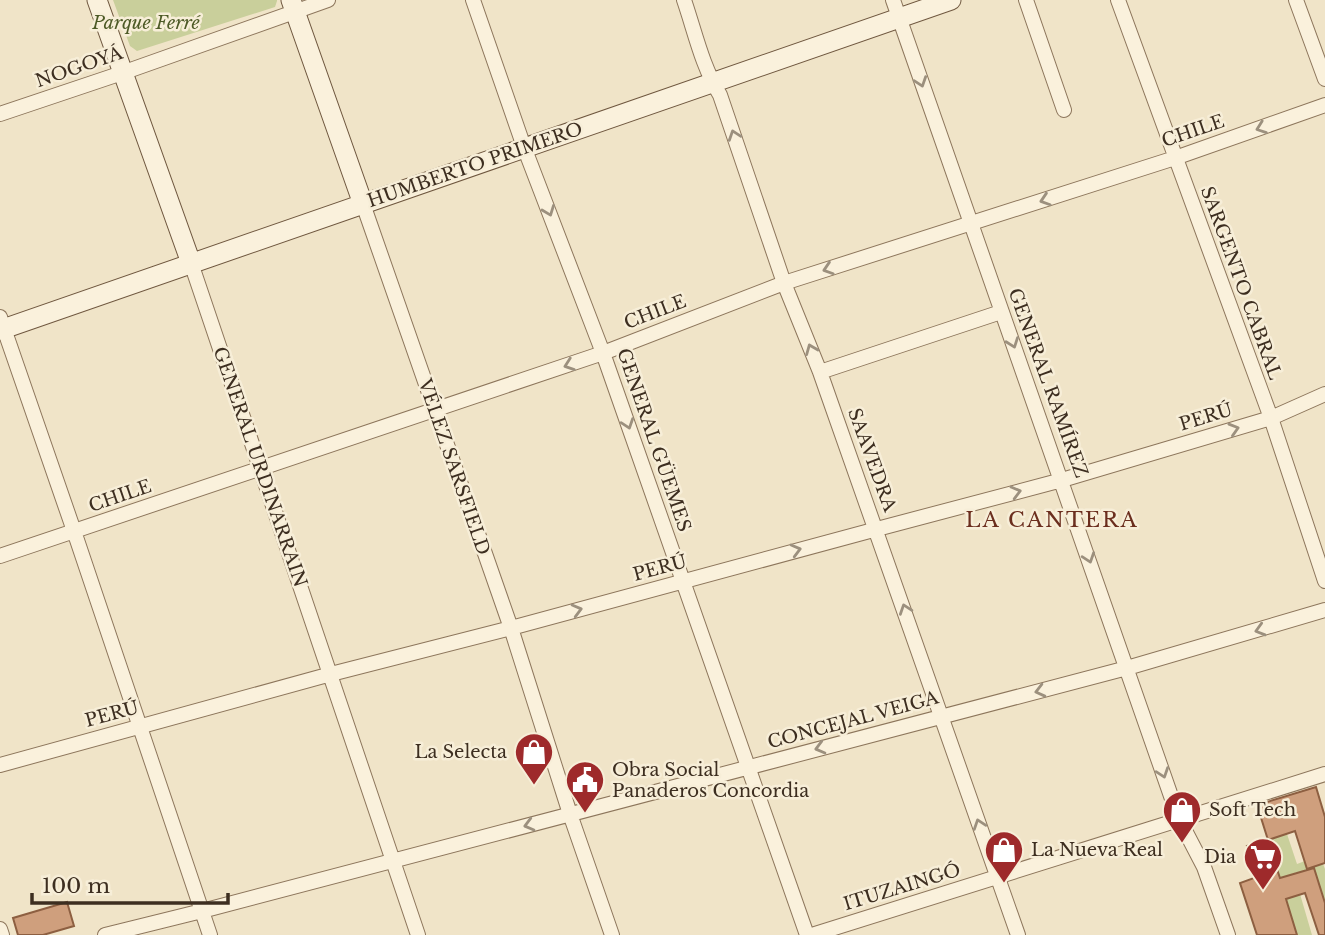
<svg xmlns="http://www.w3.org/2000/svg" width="1325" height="935" font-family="'Libre Baskerville',serif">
<rect width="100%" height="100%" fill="#f0e4c8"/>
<!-- green -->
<path fill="#c9cf9b" d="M 113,0 L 277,0 L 277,1 L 275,7 L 137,51 L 130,46 Z
M 1287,834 L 1297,864 L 1305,861 L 1307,869 L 1323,864 L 1325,869 L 1325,903 L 1316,877 L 1301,882 L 1298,872 L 1280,878 L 1267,840 Z
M 1300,894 L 1312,935 L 1297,935 L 1286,899 Z"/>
<!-- building -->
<path fill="#cf9f7d" stroke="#8d5f41" stroke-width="2" d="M 1316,787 L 1325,817 L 1325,863 L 1307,869 L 1295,831 L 1268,840 L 1257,805 Z
M 1267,840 L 1280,878 L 1314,868 L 1325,903 L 1325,935 L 1319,935 L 1305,893 L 1286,899 L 1297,935 L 1257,935 L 1240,883 L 1257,877 L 1247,846 Z
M 67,902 L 74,926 L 43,935 L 18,935 L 13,918 Z"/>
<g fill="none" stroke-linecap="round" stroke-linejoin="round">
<!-- street casing -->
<g stroke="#8d765c" stroke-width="16">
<path id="street" d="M 473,0 L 524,147 L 603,353 L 807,935
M 684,0 C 695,32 702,66 720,95 L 784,283 L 820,372 L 1018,935
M 893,0 L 1179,819 L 1204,867 L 1228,935
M 1026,0 L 1064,110
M 1118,0 L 1271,418 L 1325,581
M 1296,0 L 1325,79
M 0,114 L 122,73 L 328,0
M 363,204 L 511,628 L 570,814 L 612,935
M 191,263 L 418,935
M 0,317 L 74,531 L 210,935
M 820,372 L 1001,312
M 0,556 L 603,353 L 784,283 L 1175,158 L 1325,105
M 0,765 L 331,674 L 511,628 L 877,529 L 1062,480 L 1271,418 L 1325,394
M 0,929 L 2,935
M 105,935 L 202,911 L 1127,668 L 1325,610
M 812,935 L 1325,774"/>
</g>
<!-- secondary casing -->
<g stroke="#6f573f" stroke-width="21">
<path id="secondary" d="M 97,0 L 191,263
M 291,0 L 363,204
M 0,330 L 951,0"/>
</g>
<!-- street -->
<use href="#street" stroke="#faf1dc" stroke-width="14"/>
<!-- secondary -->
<use href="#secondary" stroke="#faf1dc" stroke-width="19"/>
</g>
<!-- one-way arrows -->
<defs><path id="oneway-chevron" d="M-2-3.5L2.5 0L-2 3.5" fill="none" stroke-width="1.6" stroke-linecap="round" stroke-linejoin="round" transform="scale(1.75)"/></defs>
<g stroke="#9c907e">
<use href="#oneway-chevron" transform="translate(921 82) rotate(71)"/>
<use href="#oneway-chevron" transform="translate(1261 128) rotate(160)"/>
<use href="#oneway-chevron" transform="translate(734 135) rotate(-109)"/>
<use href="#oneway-chevron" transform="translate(1045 200) rotate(162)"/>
<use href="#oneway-chevron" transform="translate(549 211) rotate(69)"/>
<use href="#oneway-chevron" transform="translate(828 269) rotate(162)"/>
<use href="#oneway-chevron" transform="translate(1013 343) rotate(70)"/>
<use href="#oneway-chevron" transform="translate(811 349) rotate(-112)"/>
<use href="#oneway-chevron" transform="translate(569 365) rotate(161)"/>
<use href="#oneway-chevron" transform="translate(628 424) rotate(71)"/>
<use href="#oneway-chevron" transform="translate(1234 429) rotate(-17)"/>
<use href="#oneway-chevron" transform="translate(1016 492) rotate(-15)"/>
<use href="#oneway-chevron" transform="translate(796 550) rotate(-15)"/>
<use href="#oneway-chevron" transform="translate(1089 558) rotate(71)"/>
<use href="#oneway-chevron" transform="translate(905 609) rotate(-109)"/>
<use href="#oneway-chevron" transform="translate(577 610) rotate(-15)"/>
<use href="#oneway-chevron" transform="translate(1260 630) rotate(164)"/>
<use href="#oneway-chevron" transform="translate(1040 691) rotate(166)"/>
<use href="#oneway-chevron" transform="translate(820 748) rotate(165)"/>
<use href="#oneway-chevron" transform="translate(1163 773) rotate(71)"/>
<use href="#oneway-chevron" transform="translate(979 824) rotate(-109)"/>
<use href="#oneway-chevron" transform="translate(529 825) rotate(165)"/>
</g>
<!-- icons -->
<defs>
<g id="shop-pin" transform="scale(2.0125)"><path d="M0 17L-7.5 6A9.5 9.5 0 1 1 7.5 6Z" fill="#9e2a2b" stroke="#f7eed8"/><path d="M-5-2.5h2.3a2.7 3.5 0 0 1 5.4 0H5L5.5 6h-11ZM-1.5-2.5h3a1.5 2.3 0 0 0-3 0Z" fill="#fff"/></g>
<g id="civic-pin" transform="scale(2.0125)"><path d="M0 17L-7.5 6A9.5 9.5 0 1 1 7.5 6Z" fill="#9e2a2b" stroke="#f7eed8"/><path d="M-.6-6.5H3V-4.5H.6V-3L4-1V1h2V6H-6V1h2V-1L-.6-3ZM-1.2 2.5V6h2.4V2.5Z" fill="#fff"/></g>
<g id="supermarket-pin" transform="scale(2.0125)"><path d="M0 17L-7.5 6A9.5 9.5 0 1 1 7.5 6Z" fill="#9e2a2b" stroke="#f7eed8"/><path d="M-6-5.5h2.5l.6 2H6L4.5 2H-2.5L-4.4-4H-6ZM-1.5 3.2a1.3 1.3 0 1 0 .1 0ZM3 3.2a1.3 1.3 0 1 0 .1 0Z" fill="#fff"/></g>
</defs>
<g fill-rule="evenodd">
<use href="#shop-pin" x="534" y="752"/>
<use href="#civic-pin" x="585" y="780"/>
<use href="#shop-pin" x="1182" y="810"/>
<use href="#shop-pin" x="1004" y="850"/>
<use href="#supermarket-pin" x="1263" y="857"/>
</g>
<g text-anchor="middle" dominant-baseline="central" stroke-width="5" stroke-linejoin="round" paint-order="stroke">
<!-- park labels -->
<g font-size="18" font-style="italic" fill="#4d5a26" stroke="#f7eed8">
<text x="146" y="23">Parque Ferré</text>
</g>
<!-- street labels -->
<g font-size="18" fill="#3d2e20" stroke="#f7eed8">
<text transform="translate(79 67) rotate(-19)">NOGOYÁ</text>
<text transform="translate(1193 131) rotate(-19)">CHILE</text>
<text transform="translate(475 165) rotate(-19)">HUMBERTO PRIMERO</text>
<text transform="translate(1241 283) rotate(70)">SARGENTO CABRAL</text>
<text transform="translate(655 312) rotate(-21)">CHILE</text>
<text transform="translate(1048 383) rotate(70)">GENERAL RAMÍREZ</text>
<text transform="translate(1206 417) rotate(-17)">PERÚ</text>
<text transform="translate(654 440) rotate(71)">GENERAL GÜEMES</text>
<text transform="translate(872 460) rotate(70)">SAAVEDRA</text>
<text transform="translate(260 467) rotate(71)">GENERAL URDINARRAIN</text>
<text transform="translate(454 467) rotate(71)">VÉLEZ SARSFIELD</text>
<text transform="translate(120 496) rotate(-19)">CHILE</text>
<text transform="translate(660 568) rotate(-15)">PERÚ</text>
<text transform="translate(112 714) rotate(-15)">PERÚ</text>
<text transform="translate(853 720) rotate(-15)">CONCEJAL VEIGA</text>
<text transform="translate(902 887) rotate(-17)">ITUZAINGÓ</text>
</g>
<!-- poi labels -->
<g font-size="18" fill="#3d2e20" stroke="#f7eed8" text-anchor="start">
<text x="507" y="752" text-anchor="end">La Selecta</text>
<text x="612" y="770">Obra Social<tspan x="612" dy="21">Panaderos Concordia</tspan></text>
<text x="1209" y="810">Soft Tech</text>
<text x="1031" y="850">La Nueva Real</text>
<text x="1236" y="857" text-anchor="end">Dia</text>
</g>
<!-- quarter labels -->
<g font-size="21" letter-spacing="2" fill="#6b2e1e" stroke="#f7eed8">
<text x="1052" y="520">LA CANTERA</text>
</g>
</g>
<!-- scale -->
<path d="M32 893v10h196v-10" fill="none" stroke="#3d2e20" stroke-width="3.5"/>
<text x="42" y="893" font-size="21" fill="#3d2e20" stroke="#f7eed8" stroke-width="5" paint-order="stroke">100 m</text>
</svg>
